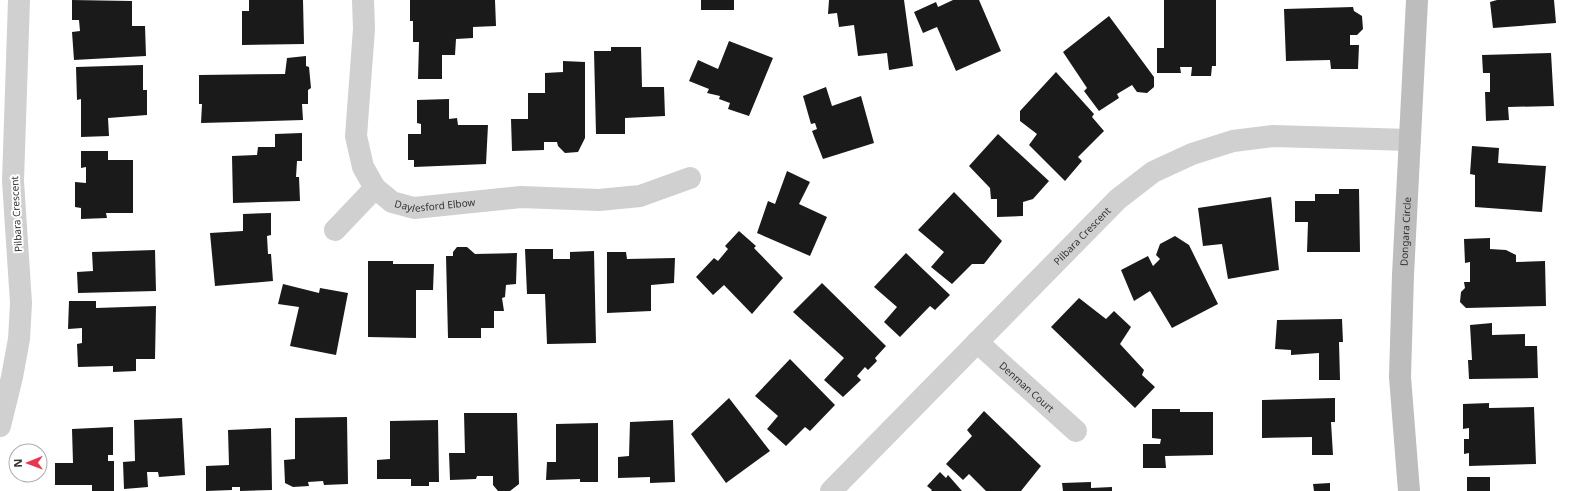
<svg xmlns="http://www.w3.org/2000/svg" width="1591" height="491" font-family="'Noto Sans',sans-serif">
<rect width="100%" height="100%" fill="#fff"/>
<!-- building -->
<path fill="#1a1a1a" d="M 72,0 L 132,1 L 132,26 L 145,26 L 146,56 L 74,60 L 72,32 L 80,31 L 79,20 L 72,20 Z
M 249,0 L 303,0 L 304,44 L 242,45 L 242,11 L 249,11 Z
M 410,0 L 495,0 L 496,26 L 473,27 L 473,38 L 456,39 L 455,55 L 442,55 L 442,79 L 418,79 L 419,42 L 413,42 L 413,21 L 410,21 Z
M 701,0 L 734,0 L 734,10 L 701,10 Z
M 829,0 L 904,0 L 913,66 L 889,70 L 887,53 L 858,56 L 854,25 L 839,27 L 837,13 L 828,14 Z
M 953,0 L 979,0 L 1001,51 L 956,71 L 937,27 L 923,33 L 914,12 L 936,2 L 938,7 Z
M 1164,0 L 1216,0 L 1216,66 L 1212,66 L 1211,76 L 1191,76 L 1192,67 L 1180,67 L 1181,73 L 1157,73 L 1157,48 L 1164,48 Z
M 1497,0 L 1554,0 L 1556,23 L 1493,28 L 1490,2 Z
M 1353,7 L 1354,11 L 1362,16 L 1363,29 L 1357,35 L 1350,35 L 1350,45 L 1359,45 L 1358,69 L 1331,69 L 1330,60 L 1286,61 L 1284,9 Z
M 1109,16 L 1154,77 L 1154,87 L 1147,93 L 1137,92 L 1132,85 L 1117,94 L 1119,98 L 1099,111 L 1084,91 L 1087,88 L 1063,52 Z
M 729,41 L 773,58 L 749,116 L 728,109 L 730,103 L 719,99 L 720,96 L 707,93 L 709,89 L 689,81 L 698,60 L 718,69 Z
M 611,47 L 641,47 L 642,87 L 664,87 L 665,116 L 625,118 L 625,134 L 596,134 L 594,51 L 611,51 Z
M 1551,53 L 1554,106 L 1508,107 L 1509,120 L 1486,121 L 1485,92 L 1490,92 L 1490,73 L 1483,73 L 1482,55 Z
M 306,56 L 306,66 L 309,67 L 311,88 L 308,90 L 308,104 L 302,104 L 303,120 L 201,123 L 202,104 L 199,104 L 199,75 L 285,74 L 287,58 Z
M 563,61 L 585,62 L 585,138 L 578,152 L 565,153 L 558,146 L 557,142 L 544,142 L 544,150 L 512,151 L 511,119 L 528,119 L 528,93 L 545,93 L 545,73 L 563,72 Z
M 143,65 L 143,90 L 147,90 L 147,115 L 108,118 L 109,136 L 81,137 L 81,99 L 77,100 L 76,67 Z
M 1056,72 L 1094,114 L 1092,117 L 1104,131 L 1078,157 L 1082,161 L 1065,181 L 1029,145 L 1037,134 L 1020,121 L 1020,111 Z
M 826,87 L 832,106 L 861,96 L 874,143 L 823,159 L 812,131 L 817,129 L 815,123 L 811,124 L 803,96 Z
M 449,99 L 449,119 L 457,118 L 458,125 L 488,125 L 486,164 L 414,167 L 414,160 L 408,160 L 408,134 L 421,134 L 421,124 L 417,123 L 417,100 Z
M 302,133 L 302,161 L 297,161 L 296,177 L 299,177 L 300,201 L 233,203 L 232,156 L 257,155 L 258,147 L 275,147 L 275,134 Z
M 998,134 L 1049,181 L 1033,199 L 1023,202 L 1023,216 L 997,217 L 997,199 L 991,199 L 990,188 L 969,166 Z
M 1472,146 L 1499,148 L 1498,163 L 1546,166 L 1542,212 L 1475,207 L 1475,175 L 1470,174 Z
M 81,151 L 108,151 L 108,160 L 133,160 L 133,213 L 106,213 L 107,218 L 81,219 L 81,208 L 75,207 L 75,182 L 86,183 L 86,167 L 81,168 Z
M 787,171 L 810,182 L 799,204 L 827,217 L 810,256 L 757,233 L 768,201 L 775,204 Z
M 1339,189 L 1359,189 L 1360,252 L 1307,252 L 1308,222 L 1295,222 L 1295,201 L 1315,201 L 1315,194 L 1339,194 Z
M 954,192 L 1002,241 L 984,264 L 972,264 L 952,284 L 931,267 L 944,252 L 918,230 Z
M 1271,197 L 1279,270 L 1228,279 L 1222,244 L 1203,246 L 1198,208 Z
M 271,213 L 271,235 L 267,236 L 268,254 L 271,254 L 273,281 L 215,286 L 210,233 L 243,231 L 243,214 Z
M 739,231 L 756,246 L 754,248 L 783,278 L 752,314 L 724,285 L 713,295 L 696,277 L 714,258 L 718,261 L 728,249 L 725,246 Z
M 1175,236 L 1189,245 L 1218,304 L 1172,328 L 1150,291 L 1134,301 L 1121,270 L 1148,256 L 1153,266 L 1160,259 L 1156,255 L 1160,244 Z
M 1490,238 L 1490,249 L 1506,250 L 1516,255 L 1516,262 L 1545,261 L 1546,306 L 1466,308 L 1460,302 L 1461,292 L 1465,288 L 1464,282 L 1470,282 L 1470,262 L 1465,263 L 1464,239 Z
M 457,247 L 467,247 L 475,254 L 517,253 L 516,284 L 506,285 L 505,297 L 502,298 L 504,311 L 494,311 L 494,328 L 481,328 L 481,338 L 448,338 L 446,256 L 453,256 L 453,252 Z
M 525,249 L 553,249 L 553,259 L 570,259 L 570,252 L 594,251 L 596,343 L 547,344 L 545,294 L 527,294 Z
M 155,250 L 156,291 L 78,293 L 77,272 L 93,271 L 92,252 Z
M 607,252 L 626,252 L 627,259 L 675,258 L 674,283 L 651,285 L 651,311 L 607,313 Z
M 906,253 L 950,295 L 935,310 L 930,306 L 900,337 L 884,322 L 897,307 L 874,287 Z
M 368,261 L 393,261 L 393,264 L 434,264 L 433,290 L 416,290 L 416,338 L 368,337 Z
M 822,283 L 886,346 L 875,358 L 877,361 L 868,370 L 865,367 L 857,376 L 861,380 L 843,397 L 824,380 L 844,358 L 793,312 Z
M 283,284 L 319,293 L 320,288 L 348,293 L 336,355 L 290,346 L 299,307 L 278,304 Z
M 1079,298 L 1106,319 L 1114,311 L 1131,327 L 1120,344 L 1144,370 L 1142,375 L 1155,387 L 1135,408 L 1051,327 Z
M 69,301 L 96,301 L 96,308 L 156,306 L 155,359 L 136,359 L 136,371 L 113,372 L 113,366 L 78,367 L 77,344 L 82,343 L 82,328 L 68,329 Z
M 1342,319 L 1343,342 L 1339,342 L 1340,380 L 1319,380 L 1319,353 L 1291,355 L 1291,350 L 1275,349 L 1277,320 Z
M 1492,323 L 1492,335 L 1525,334 L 1525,346 L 1537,346 L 1538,378 L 1469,379 L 1468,360 L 1472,360 L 1470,325 Z
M 790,359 L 835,405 L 810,431 L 805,427 L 786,446 L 767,429 L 778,416 L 755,396 Z
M 729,398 L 770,451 L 726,483 L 691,434 Z
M 1335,398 L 1335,422 L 1331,422 L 1333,455 L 1312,455 L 1312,437 L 1262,438 L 1262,400 Z
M 1489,403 L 1489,408 L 1534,407 L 1536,464 L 1469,466 L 1469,453 L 1464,454 L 1464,439 L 1469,439 L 1469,428 L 1463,429 L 1463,404 Z
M 1152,409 L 1180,409 L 1180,412 L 1213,412 L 1213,455 L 1165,456 L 1166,468 L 1143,468 L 1143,444 L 1160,444 L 1161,439 L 1152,438 Z
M 984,411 L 1041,466 L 1021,491 L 986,491 L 969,474 L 963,480 L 946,464 L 972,436 L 967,430 Z
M 464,413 L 517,413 L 519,484 L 510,491 L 498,491 L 493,485 L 493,476 L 477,476 L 476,479 L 450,480 L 449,453 L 465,453 Z
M 347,417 L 348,484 L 324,485 L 323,481 L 308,482 L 309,486 L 293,487 L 285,483 L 284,460 L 295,459 L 295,418 Z
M 182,418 L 185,475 L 159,477 L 158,472 L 147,472 L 148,487 L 124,489 L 123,462 L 135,461 L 134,420 Z
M 438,420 L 439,482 L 429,482 L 429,486 L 411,486 L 411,479 L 377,479 L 377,460 L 390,459 L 390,421 Z
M 673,420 L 675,482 L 650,483 L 650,477 L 618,478 L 618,457 L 629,456 L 630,422 Z
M 598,423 L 598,482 L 580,482 L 580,479 L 546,480 L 547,462 L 556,462 L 556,424 Z
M 113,427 L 113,455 L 108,455 L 108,461 L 114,461 L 114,491 L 92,491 L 92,485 L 55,485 L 55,463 L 73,463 L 72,429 Z
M 271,428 L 272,490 L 240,491 L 240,487 L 232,487 L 232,490 L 206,491 L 206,466 L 229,465 L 228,430 Z
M 940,472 L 946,478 L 948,475 L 962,491 L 931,491 L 932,490 L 927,486 Z
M 1467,477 L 1490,477 L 1490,491 L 1467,491 Z
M 1091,482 L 1091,488 L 1112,487 L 1112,491 L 1063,491 L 1062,483 Z
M 1330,483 L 1330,491 L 1314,491 L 1313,484 Z"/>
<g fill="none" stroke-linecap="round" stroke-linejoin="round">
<!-- street -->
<g stroke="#d0d0d0" stroke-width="22">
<path id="s1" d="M 363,0 L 364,29 L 356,136 L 363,167 L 375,188 L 392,202 L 414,208 L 521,197 L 599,200 L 640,196 L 690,178"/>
<path d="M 335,230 L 375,188"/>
<path id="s2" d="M 977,342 L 1076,431"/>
<path d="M 0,426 L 12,377 L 19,339 L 21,303 L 13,181 L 19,0"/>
<path id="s3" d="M 831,491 L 1118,199 L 1153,172 L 1192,154 L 1233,141 L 1273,136 L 1410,140"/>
</g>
<!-- secondary -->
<path stroke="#bdbdbd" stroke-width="22" id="s4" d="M 1409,491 L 1400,377 L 1403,275 L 1417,0"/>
</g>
<g text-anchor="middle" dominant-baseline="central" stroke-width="4" stroke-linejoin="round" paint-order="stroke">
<!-- street labels -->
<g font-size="10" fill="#333" stroke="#fff">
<text stroke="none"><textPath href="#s1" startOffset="258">Daylesford Elbow</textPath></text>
<text transform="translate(16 214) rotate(-93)">Pilbara Crescent</text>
<text stroke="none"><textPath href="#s4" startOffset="260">Dongara Circle</textPath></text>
<text stroke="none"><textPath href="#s3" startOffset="358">Pilbara Crescent</textPath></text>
<text stroke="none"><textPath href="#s2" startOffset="67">Denman Court</textPath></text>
</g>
</g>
<!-- north arrow -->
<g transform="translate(28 463) rotate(269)"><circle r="19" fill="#ffffff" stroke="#adadad"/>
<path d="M0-3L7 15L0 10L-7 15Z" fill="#e8364c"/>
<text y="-6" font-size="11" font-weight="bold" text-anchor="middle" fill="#333333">N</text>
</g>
</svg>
